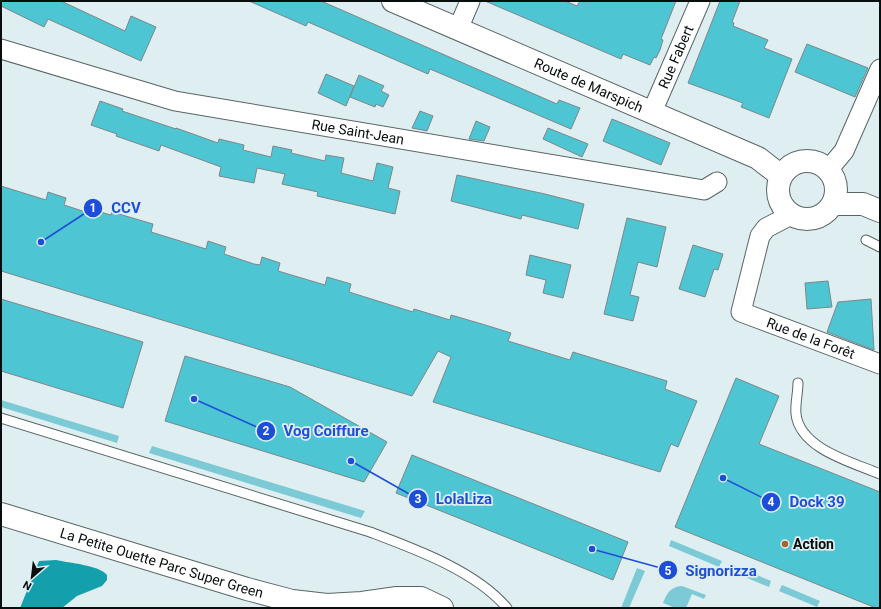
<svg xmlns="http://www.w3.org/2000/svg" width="881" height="609" font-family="Roboto,sans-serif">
<rect width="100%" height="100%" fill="#dfeef0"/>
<!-- green -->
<path fill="#7ccad5" d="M 1,400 L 119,436 L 117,443 L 1,407 Z
M 152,446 L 365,511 L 361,518 L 149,453 Z
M 671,540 L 722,561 L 719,567 L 669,546 Z
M 733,565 L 771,581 L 769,587 L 730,571 Z
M 637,568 L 645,571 L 629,608 L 621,608 Z
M 782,585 L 820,601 L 817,607 L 779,591 Z
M 682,586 L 706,595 L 704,599 L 692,594 L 686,608 L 675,608 L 663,603 C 667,593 670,587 682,586 Z"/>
<!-- water -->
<path fill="#149fad" d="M 56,560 C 69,563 99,565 107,575 L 107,580 L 102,586 L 77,596 L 62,608 L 20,608 L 39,561 Z"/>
<!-- building -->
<path fill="#4dc5d3" stroke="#7b888a" d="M 1,1 L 61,1 L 125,31 L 131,16 L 156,27 L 141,61 L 48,19 L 44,27 L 1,6 Z
M 249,1 L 321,1 L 557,104 L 559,100 L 580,108 L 571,129 L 430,69 L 428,74 L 308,22 L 306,26 Z
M 485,1 L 565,1 L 577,6 L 580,1 L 676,1 L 661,39 L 663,40 L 660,50 L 656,58 L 654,57 L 650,65 L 623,54 L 621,59 Z
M 720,1 L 740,1 L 732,22 L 734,23 L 733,26 L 768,40 L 764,48 L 792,59 L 769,118 L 741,107 L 743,103 L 688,83 Z
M 807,44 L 868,68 L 855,97 L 795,72 Z
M 326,74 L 354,86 L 346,106 L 318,93 Z
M 359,75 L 384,86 L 381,91 L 389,95 L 383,107 L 376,104 L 375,107 L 350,97 Z
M 100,101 L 123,109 L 122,111 L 176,129 L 176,128 L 218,143 L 219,139 L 244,145 L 243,150 L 271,157 L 273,146 L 292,150 L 291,153 L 325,161 L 326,155 L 344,158 L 341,173 L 373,181 L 377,163 L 393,167 L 388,188 L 400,191 L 395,214 L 317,196 L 318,192 L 282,184 L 285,174 L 257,168 L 254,183 L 219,176 L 221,167 L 161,145 L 159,151 L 116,136 L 117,134 L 91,125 Z
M 420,111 L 433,116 L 427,131 L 412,128 Z
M 612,119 L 670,143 L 661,165 L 603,141 Z
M 476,121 L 490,127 L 484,141 L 469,139 Z
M 548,128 L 588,144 L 582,157 L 543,139 Z
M 457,175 L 545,194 L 584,204 L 578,229 L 522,215 L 521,219 L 451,201 Z
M 1,186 L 46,200 L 48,192 L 66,198 L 64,205 L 95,215 L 96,211 L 111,215 L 112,212 L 153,224 L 151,232 L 206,249 L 208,241 L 226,247 L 224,254 L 254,264 L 260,265 L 262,257 L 280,263 L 278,271 L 325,285 L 327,277 L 351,284 L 349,292 L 413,312 L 414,309 L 450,320 L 451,315 L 482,324 L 511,333 L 508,341 L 570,360 L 573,352 L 667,381 L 665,389 L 697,401 L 678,447 L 671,444 L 660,472 L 433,402 L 451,357 L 438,351 L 412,396 L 1,271 Z
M 627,218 L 666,227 L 657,267 L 638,262 L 630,295 L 639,297 L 633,321 L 604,314 Z
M 693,245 L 723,254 L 718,270 L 714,269 L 705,297 L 679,289 Z
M 530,255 L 571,265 L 563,298 L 543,293 L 546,280 L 526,275 Z
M 828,281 L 832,307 L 807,309 L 805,283 Z
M 1,299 L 143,342 L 123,408 L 1,371 Z
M 871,299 L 874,350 L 827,332 L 838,302 Z
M 185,356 L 290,387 L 387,442 L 364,482 L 165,421 Z
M 736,378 L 779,396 L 759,444 L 880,492 L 880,608 L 876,608 L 675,527 Z
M 412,455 L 628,542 L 613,580 L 396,493 Z"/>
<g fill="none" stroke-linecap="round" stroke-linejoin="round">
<!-- service casing -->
<g stroke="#586566" stroke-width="11">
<path id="service" d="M 866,240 L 880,247
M 798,383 C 798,393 795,404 796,414 C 800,449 852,462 880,474
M 1,418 L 370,532 C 415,549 476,571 507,608"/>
</g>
<!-- minor casing -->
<g stroke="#586566" stroke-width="21">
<g id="minor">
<path d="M 458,29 L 470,1"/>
<path id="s1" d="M 1,49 L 175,101 L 704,190 L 717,182"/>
<path id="s2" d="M 652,112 L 700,1"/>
<path d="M 828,170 L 844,151 L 880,69"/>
<path id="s3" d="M 791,215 L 766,228 L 760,236 L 741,312 L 880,364"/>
</g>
</g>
<!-- tertiary casing -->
<g stroke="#586566" stroke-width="24">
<g id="tertiary">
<path id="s4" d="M 1,514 L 247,589 L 292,601 L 327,605 L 362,603 L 397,598 L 421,598 L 442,608"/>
</g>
</g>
<!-- secondary casing -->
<g stroke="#586566" stroke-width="24">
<g id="secondary">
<path id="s5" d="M 393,1 L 758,158 L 781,176"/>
<circle cx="807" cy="190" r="29"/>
<path d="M 833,204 L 863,204 L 880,211"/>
</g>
</g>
<!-- service -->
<use href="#service" stroke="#fff" stroke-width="9"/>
<!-- minor -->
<use href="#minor" stroke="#fff" stroke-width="19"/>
<!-- tertiary -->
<use href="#tertiary" stroke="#fff" stroke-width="22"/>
<!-- secondary -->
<use href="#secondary" stroke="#fff" stroke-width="22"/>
</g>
<!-- markers -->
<circle fill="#a66430" stroke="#dfeef0" stroke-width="1.5" cx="785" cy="544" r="4"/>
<g text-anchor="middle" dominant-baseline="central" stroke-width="3.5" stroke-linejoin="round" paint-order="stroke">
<!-- street labels -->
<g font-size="14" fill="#080d0e" stroke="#dfeef0">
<text stroke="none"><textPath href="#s2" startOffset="60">Rue Fabert</textPath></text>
<text stroke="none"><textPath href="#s5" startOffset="213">Route de Marspich</textPath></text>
<text stroke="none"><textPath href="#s1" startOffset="367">Rue Saint-Jean</textPath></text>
<text stroke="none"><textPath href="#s3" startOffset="191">Rue de la Forêt</textPath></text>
<text stroke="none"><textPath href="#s4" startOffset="168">La Petite Ouette Parc Super Green</textPath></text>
</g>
<!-- poi labels -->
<g font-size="14" font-weight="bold" fill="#080d0e" stroke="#dfeef0" text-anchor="start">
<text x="793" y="544">Action</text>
</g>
</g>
<!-- callouts -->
<path fill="none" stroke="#1d4ed8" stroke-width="1.5" d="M41 242L93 208M194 399L266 431M351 461L418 499M723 478L771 502M592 549L668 570"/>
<g fill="#1d4ed8" stroke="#dfeef0" stroke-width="1.5">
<circle cx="41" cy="242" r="4"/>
<circle cx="194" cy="399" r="4"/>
<circle cx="351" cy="461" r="4"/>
<circle cx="723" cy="478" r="4"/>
<circle cx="592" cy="549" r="4"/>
<circle cx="93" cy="208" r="10"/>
<circle cx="266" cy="431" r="10"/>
<circle cx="418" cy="499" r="10"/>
<circle cx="771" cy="502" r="10"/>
<circle cx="668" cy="570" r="10"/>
</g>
<g font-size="12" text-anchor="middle" font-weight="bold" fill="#fff">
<text x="93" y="212">1</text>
<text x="266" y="435">2</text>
<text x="418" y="503">3</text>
<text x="771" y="506">4</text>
<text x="668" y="575">5</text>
</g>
<g font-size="15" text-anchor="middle" font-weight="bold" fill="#1d4ed8" stroke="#dfeef0" stroke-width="3.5" stroke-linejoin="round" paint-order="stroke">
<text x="126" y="213">CCV</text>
<text x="326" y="436">Vog Coiffure</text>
<text x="464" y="504">LolaLiza</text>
<text x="817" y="507">Dock 39</text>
<text x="721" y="576">Signorizza</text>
</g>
<!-- border -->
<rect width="881" height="609" fill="none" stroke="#080d0e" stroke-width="4"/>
<!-- north arrow -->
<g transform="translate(32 577) rotate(208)" stroke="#dfeef0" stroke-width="3" paint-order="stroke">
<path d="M0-3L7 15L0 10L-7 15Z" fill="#080d0e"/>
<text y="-6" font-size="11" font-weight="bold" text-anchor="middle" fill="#080d0e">N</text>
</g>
</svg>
